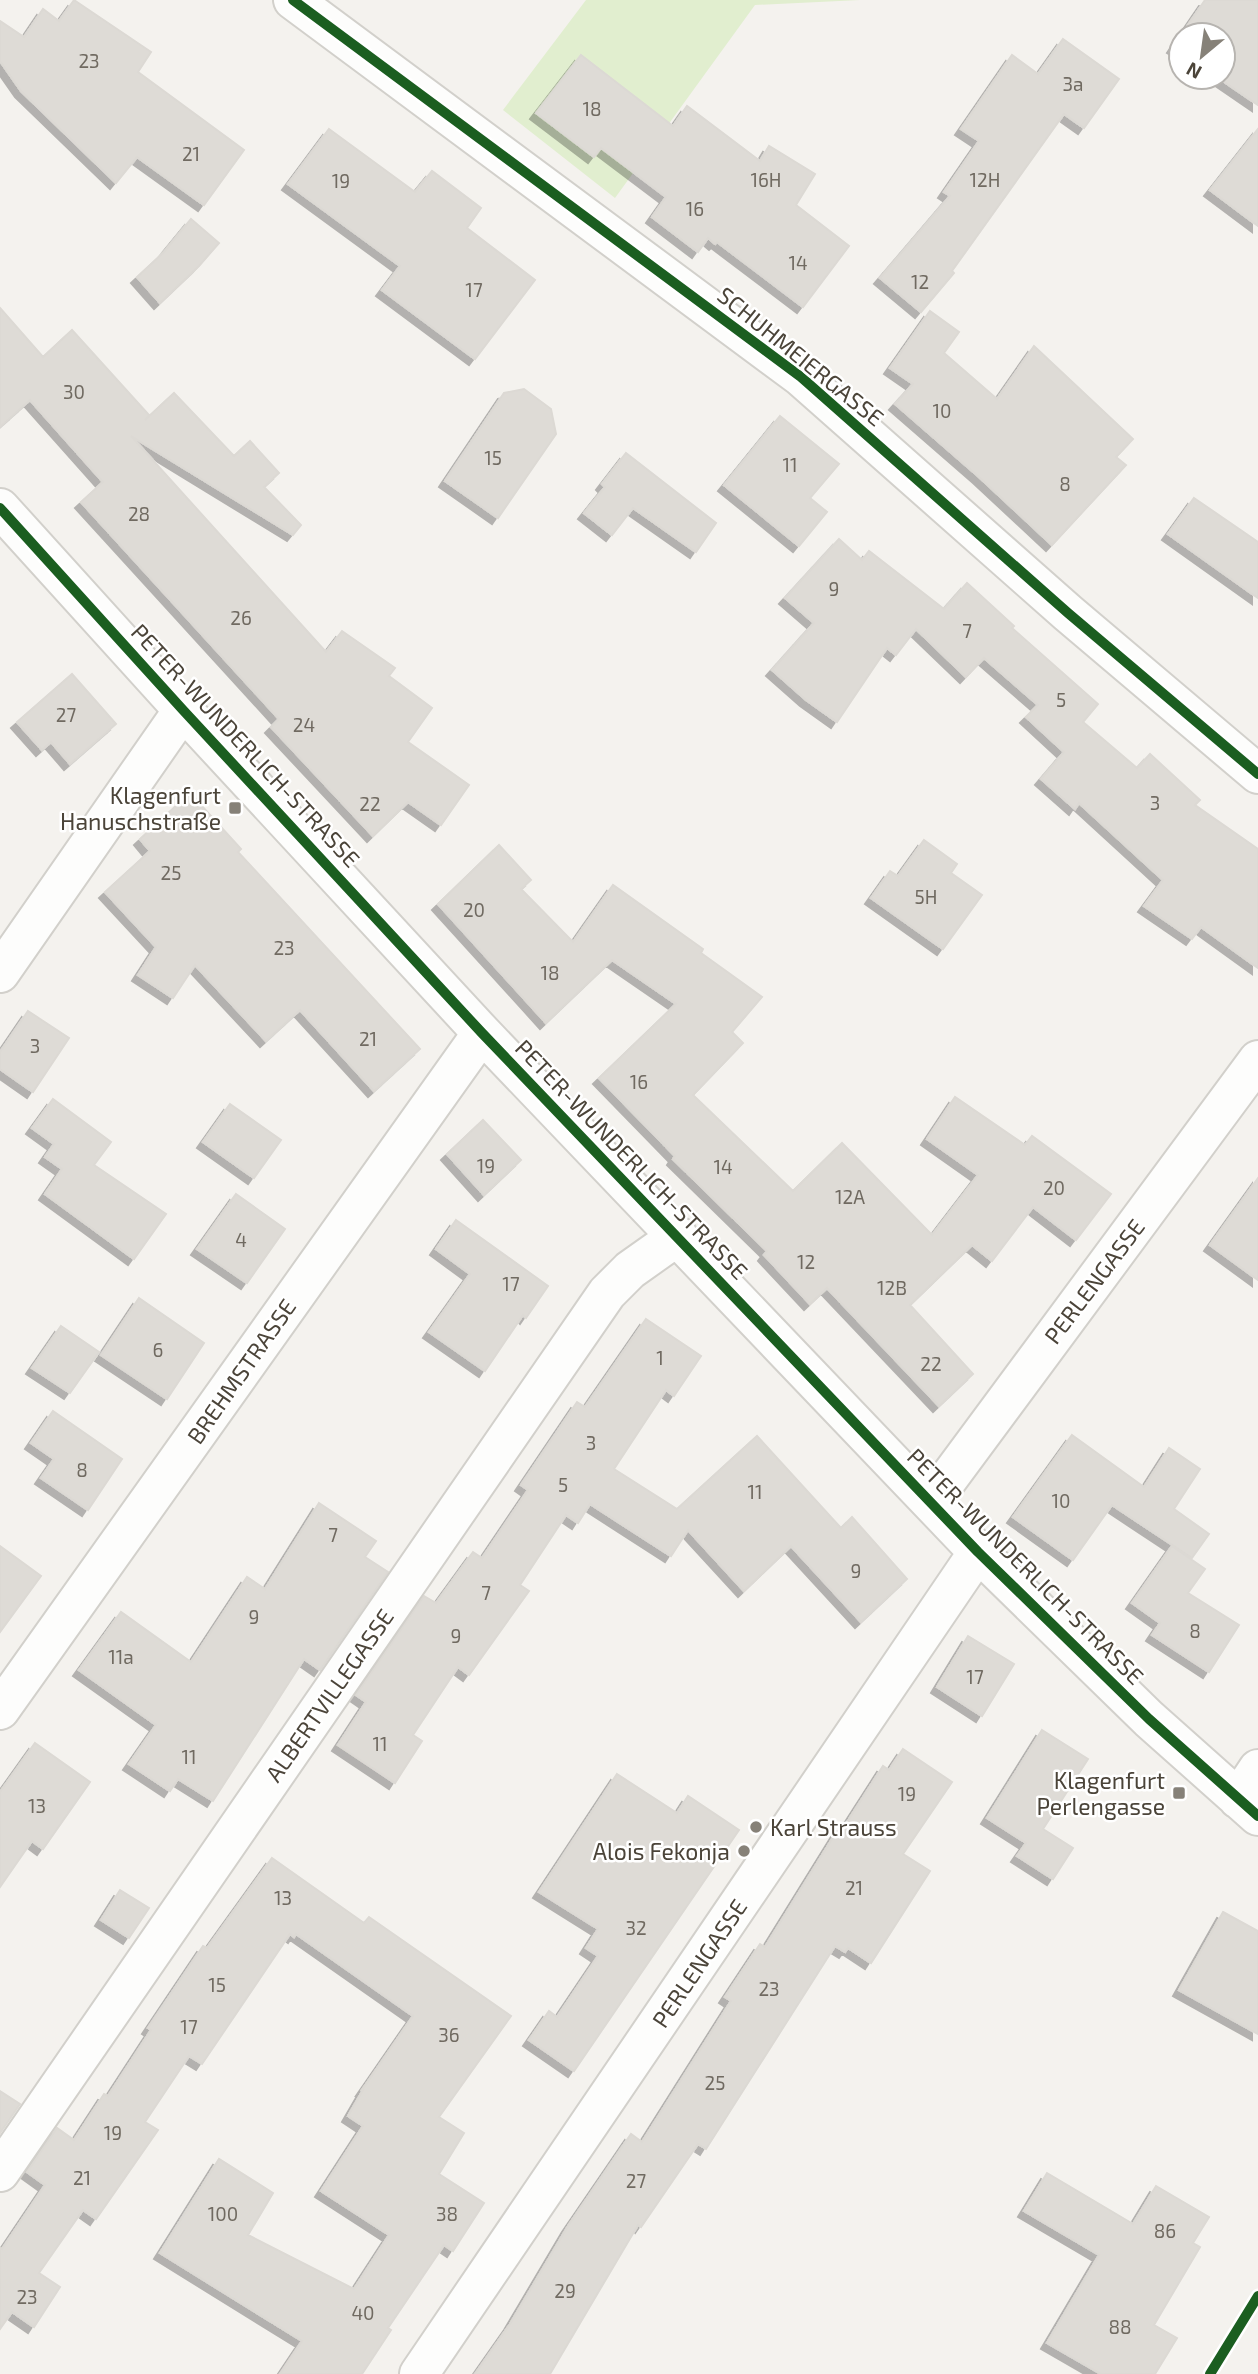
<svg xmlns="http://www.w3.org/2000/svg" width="1258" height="2374" font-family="'Exo 2',sans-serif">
<defs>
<filter id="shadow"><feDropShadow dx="-6" dy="6" stdDeviation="0" flood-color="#0004"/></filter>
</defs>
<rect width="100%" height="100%" fill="#f4f2ee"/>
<!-- green -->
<path fill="#e1eecf" d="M 586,0 L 860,0 L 755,5 L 615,198 L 503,110 Z"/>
<!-- building -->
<path fill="#dedbd6" stroke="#dcd9d4" stroke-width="2" filter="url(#shadow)" d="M 74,0 L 151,52 L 138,72 L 244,150 L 204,205 L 137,157 L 116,183 L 21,91 L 0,61 L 0,21 L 24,37 L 43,9 L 59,21 Z
M 1205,0 L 1258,0 L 1258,105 L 1217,77 L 1223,77 L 1223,35 L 1181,35 L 1181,52 L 1173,47 Z
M 1063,39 L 1119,79 L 1084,128 L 1064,114 L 952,271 L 954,273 L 921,312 L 880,278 L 950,196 L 944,192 L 979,141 L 961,129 L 1012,55 L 1038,74 Z
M 581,55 L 673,126 L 687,106 L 760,161 L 769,146 L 815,174 L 796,205 L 849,246 L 803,307 L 717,242 L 715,244 L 708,238 L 698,252 L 652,217 L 666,197 L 601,148 L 594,157 L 536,113 Z
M 329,129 L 415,192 L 432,171 L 481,208 L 467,228 L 535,280 L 475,359 L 382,290 L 400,266 L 288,184 Z
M 1258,129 L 1258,226 L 1210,190 Z
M 191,219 L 219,243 L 199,266 L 160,303 L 137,277 L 164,252 Z
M 0,308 L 43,357 L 72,330 L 149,415 L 145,420 L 174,393 L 234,456 L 250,441 L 279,473 L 264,487 L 301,525 L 293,535 L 131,436 L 326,652 L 342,631 L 395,668 L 389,676 L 432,708 L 408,742 L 469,785 L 441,825 L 408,802 L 373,836 L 271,727 L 279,719 L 81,502 L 103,482 L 30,400 L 0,427 Z
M 930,311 L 959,332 L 944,353 L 997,399 L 1034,346 L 1133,439 L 1116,457 L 1126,465 L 1052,545 L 979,477 L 895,404 L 913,384 L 890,368 Z
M 524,389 L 551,409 L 556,434 L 498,518 L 445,481 L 504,393 Z
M 780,416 L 839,464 L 810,498 L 827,512 L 799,546 L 724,485 Z
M 626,453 L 716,523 L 696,552 L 633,508 L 612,535 L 584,513 L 605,487 L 602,484 Z
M 1194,498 L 1258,542 L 1258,598 L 1168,534 Z
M 839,539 L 862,560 L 869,551 L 944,609 L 967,583 L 1014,626 L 1012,628 L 1098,704 L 1083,722 L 1137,768 L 1150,754 L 1200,800 L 1195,805 L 1258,849 L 1258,968 L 1201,927 L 1192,939 L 1144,906 L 1163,880 L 1079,803 L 1075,809 L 1041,779 L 1064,752 L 1026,717 L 1038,705 L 984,658 L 966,677 L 916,629 L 896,655 L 887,648 L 837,722 L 806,700 L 772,670 L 814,623 L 785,598 Z
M 72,674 L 116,724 L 70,764 L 51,742 L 42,750 L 17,722 Z
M 190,793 L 241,849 L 238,852 L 420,1049 L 374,1091 L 300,1010 L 266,1041 L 195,965 L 173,998 L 138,975 L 156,947 L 105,892 L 150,851 L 140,839 Z
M 924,840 L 957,864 L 951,873 L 982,895 L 943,949 L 871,898 L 890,871 L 898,876 Z
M 499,845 L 531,880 L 521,889 L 573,942 L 613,885 L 703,949 L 701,953 L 762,997 L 732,1032 L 743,1043 L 693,1095 L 793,1191 L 842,1143 L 932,1235 L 978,1175 L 927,1139 L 955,1097 L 1025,1145 L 1032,1136 L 1111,1194 L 1076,1240 L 1033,1207 L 992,1261 L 972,1245 L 910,1305 L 973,1374 L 939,1406 L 827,1288 L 810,1304 L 764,1255 L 767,1251 L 673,1159 L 675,1156 L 599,1078 L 676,1004 L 612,960 L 546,1023 L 438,904 Z
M 28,1011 L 69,1038 L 33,1092 L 0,1069 L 0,1052 Z
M 53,1099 L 111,1142 L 94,1165 L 166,1214 L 134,1259 L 45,1194 L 62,1169 L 45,1157 L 54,1144 L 32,1128 Z
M 230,1104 L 281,1140 L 254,1178 L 203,1142 Z
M 483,1120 L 521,1160 L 484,1195 L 447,1154 Z
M 1258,1178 L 1258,1280 L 1210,1245 Z
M 236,1194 L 285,1229 L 247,1283 L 197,1249 Z
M 456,1220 L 548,1286 L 526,1318 L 523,1315 L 485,1371 L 429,1332 L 470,1274 L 436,1249 Z
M 139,1298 L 204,1343 L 167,1399 L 101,1355 Z
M 646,1319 L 701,1356 L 674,1396 L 666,1390 L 614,1469 L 677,1509 L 757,1436 L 841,1528 L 852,1517 L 907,1579 L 861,1622 L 791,1546 L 744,1591 L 688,1530 L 671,1556 L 590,1504 L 578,1523 L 566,1515 L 520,1585 L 529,1591 L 469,1675 L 458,1667 L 413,1735 L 422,1741 L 395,1783 L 338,1745 L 366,1702 L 356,1695 L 424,1596 L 436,1603 L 473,1552 L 482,1558 L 528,1490 L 521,1485 L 577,1402 L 585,1407 Z
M 61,1326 L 99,1352 L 70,1393 L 32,1368 Z
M 53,1411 L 122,1459 L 88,1510 L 41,1478 L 54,1459 L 31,1443 Z
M 1072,1435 L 1144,1487 L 1169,1448 L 1200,1469 L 1174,1509 L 1209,1534 L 1192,1558 L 1112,1505 L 1073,1560 L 1013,1517 Z
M 319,1503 L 376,1541 L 365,1557 L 388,1572 L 320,1670 L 304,1659 L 213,1801 L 178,1779 L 170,1791 L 129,1764 L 156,1725 L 79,1670 L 121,1612 L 191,1662 L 247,1577 L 265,1589 Z
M 0,1546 L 41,1576 L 0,1632 Z
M 1172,1546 L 1205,1569 L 1188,1593 L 1239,1625 L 1209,1672 L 1152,1635 L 1160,1623 L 1132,1603 Z
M 968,1636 L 1014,1664 L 982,1716 L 937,1687 Z
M 1042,1730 L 1088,1759 L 1043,1829 L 1073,1848 L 1053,1879 L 1017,1856 L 1026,1843 L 987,1818 Z
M 35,1743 L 90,1782 L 43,1849 L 32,1841 L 0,1887 L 0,1792 Z
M 903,1749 L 952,1782 L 903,1854 L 930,1871 L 871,1963 L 848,1948 L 845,1952 L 835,1946 L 706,2149 L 698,2144 L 641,2227 L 638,2225 L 550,2374 L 475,2374 L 510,2324 L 568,2226 L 631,2134 L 642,2142 L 731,2001 L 725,1997 L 760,1944 L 765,1947 L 837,1831 L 840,1833 L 883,1766 L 889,1770 Z
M 617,1774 L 677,1813 L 688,1796 L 739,1830 L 574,2071 L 529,2040 L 549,2011 L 557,2017 L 598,1956 L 586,1948 L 598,1929 L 539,1892 Z
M 272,1858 L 364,1923 L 369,1917 L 511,2016 L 439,2117 L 464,2133 L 439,2174 L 484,2203 L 453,2251 L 444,2245 L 388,2328 L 391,2330 L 362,2374 L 280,2374 L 302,2341 L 160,2253 L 219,2159 L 273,2193 L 248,2235 L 354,2289 L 389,2235 L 321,2191 L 363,2126 L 348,2116 L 363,2090 L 362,2090 L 413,2016 L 296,1934 L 294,1937 L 290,1934 L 202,2064 L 189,2056 L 145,2122 L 158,2130 L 96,2219 L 83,2210 L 39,2273 L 60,2287 L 34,2327 L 12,2312 L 0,2329 L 0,2248 L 2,2249 L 45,2185 L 27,2172 L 57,2128 L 74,2140 L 104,2094 L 108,2096 L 151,2030 L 148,2028 L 203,1946 L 207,1948 Z
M 120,1890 L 149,1908 L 129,1938 L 101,1920 Z
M 1223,1912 L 1258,1931 L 1258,2034 L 1179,1990 Z
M 0,2091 L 20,2104 L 0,2133 Z
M 1047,2173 L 1133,2224 L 1156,2186 L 1209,2217 L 1193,2243 L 1200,2247 L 1154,2325 L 1177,2338 L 1155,2374 L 1101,2374 L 1047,2343 L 1099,2255 L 1024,2211 Z"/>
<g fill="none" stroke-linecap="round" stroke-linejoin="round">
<!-- minor casing -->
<g stroke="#d2d0cb" stroke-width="42">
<path id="minor" d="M 293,0 L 801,377 L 1068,613 L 1258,774
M 0,508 L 183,710 L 482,1033 L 978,1552 L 1149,1719 L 1258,1816
M 0,973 L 183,710
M 931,1502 L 1258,1060
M 0,1710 L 482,1033
M 1238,1799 L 1258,1769
M 0,2172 L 607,1293 L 630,1270 L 678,1236
M 419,2374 L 978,1552"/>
</g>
<!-- minor -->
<use href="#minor" stroke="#fdfdfc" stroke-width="38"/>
<!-- cycleway casing -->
<g stroke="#fff" stroke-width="15">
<path id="cycleway" d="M 293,0 L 801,377 L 1068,613 L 1258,774
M 0,508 L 183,710 L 482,1033 L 978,1552 L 1149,1719 L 1258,1816
M 1210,2374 L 1258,2296"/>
</g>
<!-- cycleway -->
<use href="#cycleway" stroke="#1b5e20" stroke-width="10"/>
</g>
<!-- markers -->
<g fill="#868178" stroke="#fff" stroke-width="2.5">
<rect x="228" y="801" width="14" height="14" rx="3.5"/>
<rect x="1172" y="1786" width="14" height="14" rx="3.5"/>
<circle cx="756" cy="1827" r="7"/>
<circle cx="744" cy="1851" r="7"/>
</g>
<g text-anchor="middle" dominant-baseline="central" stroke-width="5" stroke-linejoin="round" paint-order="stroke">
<!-- number labels -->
<g font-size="19" fill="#706a61">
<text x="89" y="60">23</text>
<text x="1073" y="83">3a</text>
<text x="592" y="108">18</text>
<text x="191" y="153">21</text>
<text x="766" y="179">16H</text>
<text x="985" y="179">12H</text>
<text x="341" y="180">19</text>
<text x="695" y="208">16</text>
<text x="798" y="262">14</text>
<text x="920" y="281">12</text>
<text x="474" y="289">17</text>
<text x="74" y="391">30</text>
<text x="942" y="410">10</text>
<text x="493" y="457">15</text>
<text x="790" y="464">11</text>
<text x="1065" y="483">8</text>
<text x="139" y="513">28</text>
<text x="834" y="588">9</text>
<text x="241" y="617">26</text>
<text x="967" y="630">7</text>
<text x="1061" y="699">5</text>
<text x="66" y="714">27</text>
<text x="304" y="724">24</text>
<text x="1155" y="802">3</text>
<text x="370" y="803">22</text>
<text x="171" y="872">25</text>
<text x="926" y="896">5H</text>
<text x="474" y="909">20</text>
<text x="284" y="947">23</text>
<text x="550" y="972">18</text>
<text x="368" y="1038">21</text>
<text x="35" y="1045">3</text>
<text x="639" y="1081">16</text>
<text x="486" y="1165">19</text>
<text x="723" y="1166">14</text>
<text x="1054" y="1187">20</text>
<text x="850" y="1196">12A</text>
<text x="241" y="1239">4</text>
<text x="806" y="1261">12</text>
<text x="511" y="1283">17</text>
<text x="892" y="1287">12B</text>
<text x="158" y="1349">6</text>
<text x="660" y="1357">1</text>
<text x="931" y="1363">22</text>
<text x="591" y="1442">3</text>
<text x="82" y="1469">8</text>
<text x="563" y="1484">5</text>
<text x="755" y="1491">11</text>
<text x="1061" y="1500">10</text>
<text x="333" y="1534">7</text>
<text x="856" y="1570">9</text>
<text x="486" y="1592">7</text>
<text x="254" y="1616">9</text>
<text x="1195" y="1630">8</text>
<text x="456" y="1635">9</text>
<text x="121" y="1656">11a</text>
<text x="975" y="1676">17</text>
<text x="380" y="1743">11</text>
<text x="189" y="1756">11</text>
<text x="907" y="1793">19</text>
<text x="37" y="1805">13</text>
<text x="854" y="1887">21</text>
<text x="283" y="1897">13</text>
<text x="636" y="1927">32</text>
<text x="217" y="1984">15</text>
<text x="769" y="1988">23</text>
<text x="189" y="2026">17</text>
<text x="449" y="2034">36</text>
<text x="715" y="2082">25</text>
<text x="113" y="2132">19</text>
<text x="82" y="2177">21</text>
<text x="636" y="2180">27</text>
<text x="223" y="2213">100</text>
<text x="447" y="2213">38</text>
<text x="1165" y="2230">86</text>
<text x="565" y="2290">29</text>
<text x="27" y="2296">23</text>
<text x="363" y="2312">40</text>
<text x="1120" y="2326">88</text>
</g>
<!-- street labels -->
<g font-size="23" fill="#4b4439" stroke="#fff">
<text transform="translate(801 356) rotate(39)">SCHUHMEIERGASSE</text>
<text transform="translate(246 745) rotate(47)">PETER-WUNDERLICH-STRASSE</text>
<text transform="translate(632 1159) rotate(46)">PETER-WUNDERLICH-STRASSE</text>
<text transform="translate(1094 1281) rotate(-53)">PERLENGASSE</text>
<text transform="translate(241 1371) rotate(-55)">BREHMSTRASSE</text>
<text transform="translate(1026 1566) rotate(45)">PETER-WUNDERLICH-STRASSE</text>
<text transform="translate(329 1695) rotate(-55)">ALBERTVILLEGASSE</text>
<text transform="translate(699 1963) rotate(-56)">PERLENGASSE</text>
</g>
<!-- poi labels -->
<g font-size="23" fill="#4b4439" stroke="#fff" text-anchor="end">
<text x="221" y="795">Klagenfurt<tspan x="221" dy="26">Hanuschstraße</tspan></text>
<text x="1165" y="1780">Klagenfurt<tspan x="1165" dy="26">Perlengasse</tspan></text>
<text x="770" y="1827" text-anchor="start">Karl Strauss</text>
<text x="730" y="1851">Alois Fekonja</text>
</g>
</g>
<!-- north arrow -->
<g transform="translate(1202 56) rotate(209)"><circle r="33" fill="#ffffff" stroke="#b7b4b0" stroke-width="2"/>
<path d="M0-5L12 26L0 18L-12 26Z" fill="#868178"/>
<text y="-10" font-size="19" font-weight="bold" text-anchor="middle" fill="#4b4439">N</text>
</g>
</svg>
